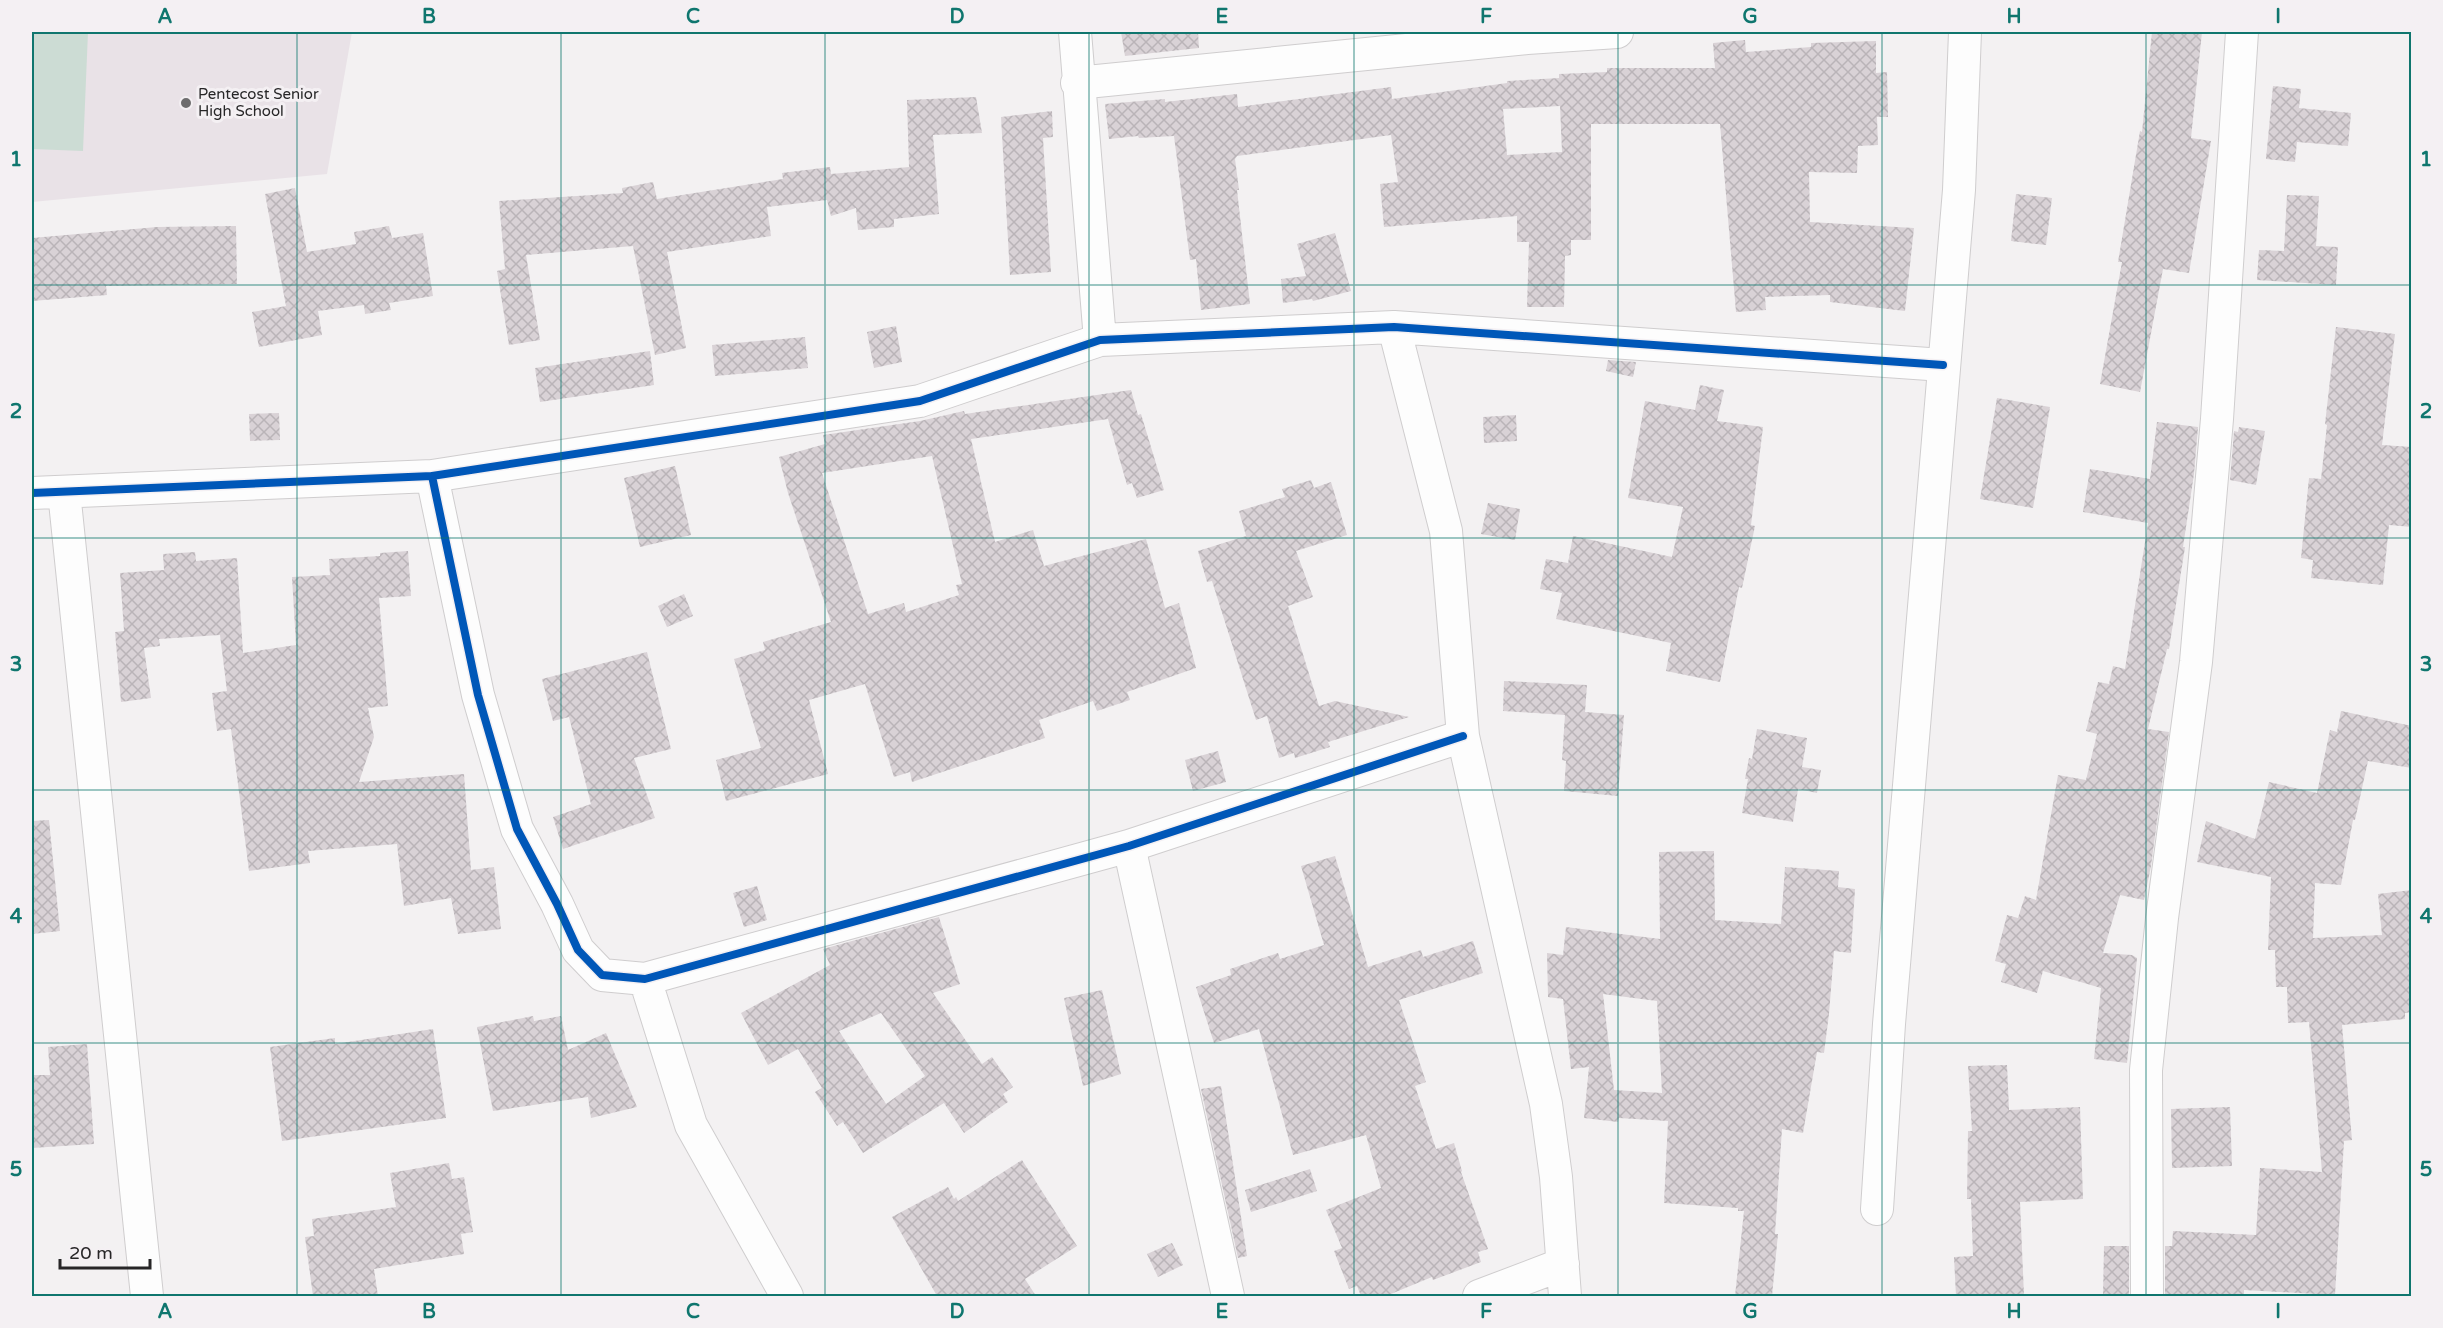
<svg xmlns="http://www.w3.org/2000/svg" width="2443" height="1328" font-family="'Varela Round',sans-serif">
<defs>
<pattern id="building-cross-hatch" width="8" height="8" patternUnits="userSpaceOnUse" patternTransform="scale(1.5)"><rect width="8" height="8" fill="#d9d2d6"/><path d="M0 0l8 8M0 8l8-8" fill="none" stroke="#bab4b8"/></pattern>
</defs>
<rect width="100%" height="100%" fill="#f3f1f2"/>
<!-- built -->
<path fill="#e9e2e7" d="M 32,32 L 352,32 L 327,174 L 32,202 Z"/>
<!-- grass -->
<path fill="#ccdcd4" d="M 32,32 L 88,32 L 83,151 L 32,149 Z"/>
<!-- building -->
<path fill="url(#building-cross-hatch)" fill-rule="evenodd" d="M 1121,32 L 1198,32 L 1199,48 L 1125,56 Z
M 2152,32 L 2202,32 L 2191,138 L 2211,141 L 2189,273 L 2163,269 L 2140,392 L 2100,384 L 2122,262 L 2118,262 L 2140,131 L 2142,132 Z
M 1745,40 L 1746,52 L 1811,47 L 1811,43 L 1876,41 L 1876,73 L 1887,72 L 1888,117 L 1877,117 L 1878,145 L 1858,146 L 1857,173 L 1809,172 L 1810,222 L 1914,228 L 1905,311 L 1830,302 L 1830,295 L 1765,297 L 1766,310 L 1736,312 L 1720,124 L 1591,124 L 1591,240 L 1571,240 L 1571,255 L 1565,256 L 1564,307 L 1527,307 L 1529,242 L 1517,242 L 1517,216 L 1384,227 L 1380,184 L 1398,182 L 1391,135 L 1237,156 L 1235,159 L 1239,190 L 1237,190 L 1250,304 L 1201,310 L 1196,259 L 1190,260 L 1174,136 L 1139,138 L 1138,136 L 1109,139 L 1105,104 L 1165,99 L 1165,102 L 1237,94 L 1238,107 L 1391,87 L 1392,99 L 1507,83 L 1507,81 L 1559,78 L 1559,74 L 1607,72 L 1607,68 L 1715,68 L 1713,43 ZM 1560,106 L 1562,152 L 1507,155 L 1503,109 Z
M 2273,86 L 2301,89 L 2299,108 L 2351,113 L 2348,146 L 2297,142 L 2295,162 L 2266,159 Z
M 976,97 L 982,133 L 933,135 L 939,214 L 894,219 L 894,227 L 858,230 L 856,208 L 831,216 L 827,200 L 767,207 L 771,236 L 667,252 L 686,348 L 655,355 L 633,246 L 526,255 L 540,340 L 509,345 L 497,271 L 505,269 L 499,201 L 623,193 L 622,188 L 653,182 L 657,199 L 783,179 L 782,173 L 830,167 L 831,174 L 909,167 L 907,100 Z
M 1052,111 L 1053,137 L 1043,138 L 1051,272 L 1010,275 L 1001,117 Z
M 295,188 L 307,252 L 356,244 L 354,232 L 389,226 L 392,238 L 423,233 L 433,296 L 389,303 L 391,310 L 365,314 L 364,305 L 318,311 L 322,335 L 259,347 L 252,312 L 286,306 L 265,194 Z
M 2016,194 L 2052,198 L 2046,245 L 2011,241 Z
M 2287,195 L 2319,196 L 2316,246 L 2338,247 L 2336,285 L 2257,280 L 2259,250 L 2284,251 Z
M 236,226 L 237,284 L 106,286 L 107,295 L 32,301 L 32,238 L 157,227 Z
M 1335,233 L 1351,291 L 1313,301 L 1312,299 L 1283,303 L 1281,279 L 1306,276 L 1297,244 Z
M 896,326 L 902,362 L 874,368 L 867,332 Z
M 2336,327 L 2395,334 L 2382,445 L 2412,447 L 2412,527 L 2389,525 L 2383,585 L 2311,578 L 2313,560 L 2301,558 L 2309,478 L 2321,479 L 2327,425 L 2325,424 Z
M 805,337 L 808,368 L 715,376 L 712,345 Z
M 650,351 L 654,385 L 540,402 L 535,368 Z
M 1608,360 L 1636,362 L 1633,377 L 1606,371 Z
M 1700,385 L 1724,390 L 1717,421 L 1763,427 L 1751,525 L 1755,526 L 1742,588 L 1739,587 L 1720,682 L 1666,671 L 1671,643 L 1556,619 L 1562,593 L 1540,589 L 1546,559 L 1568,563 L 1573,536 L 1672,557 L 1683,507 L 1628,498 L 1645,401 L 1695,410 Z
M 1131,390 L 1138,415 L 1141,414 L 1164,490 L 1137,498 L 1132,483 L 1127,485 L 1108,419 L 971,439 L 995,542 L 1033,530 L 1044,566 L 1146,539 L 1165,608 L 1179,603 L 1196,668 L 1127,692 L 1130,700 L 1097,711 L 1093,701 L 1039,720 L 1045,738 L 912,782 L 910,772 L 894,777 L 865,684 L 809,700 L 828,774 L 726,801 L 716,760 L 761,748 L 734,659 L 765,650 L 763,642 L 831,622 L 788,493 L 779,457 L 825,444 L 823,435 L 920,421 L 964,411 L 965,414 ZM 932,456 L 962,584 L 956,585 L 959,595 L 906,612 L 904,603 L 868,614 L 822,473 Z
M 1997,398 L 2050,407 L 2033,508 L 1980,499 Z
M 279,413 L 280,440 L 250,441 L 249,414 Z
M 1516,415 L 1517,441 L 1484,443 L 1483,417 Z
M 2157,422 L 2198,427 L 2194,474 L 2183,547 L 2185,547 L 2169,649 L 2167,649 L 2148,729 L 2169,732 L 2151,866 L 2144,900 L 2120,895 L 2103,953 L 2132,955 L 2137,958 L 2127,1063 L 2094,1059 L 2101,988 L 2043,971 L 2037,993 L 2001,982 L 2006,964 L 1995,961 L 2007,915 L 2018,918 L 2025,896 L 2036,900 L 2058,775 L 2086,780 L 2097,734 L 2086,731 L 2098,682 L 2109,684 L 2113,666 L 2125,669 L 2148,523 L 2083,512 L 2090,469 L 2150,479 Z
M 2239,427 L 2265,431 L 2256,485 L 2230,480 L 2234,431 L 2238,432 Z
M 675,466 L 691,535 L 640,547 L 624,478 Z
M 1311,480 L 1314,488 L 1331,482 L 1347,535 L 1296,551 L 1313,597 L 1288,606 L 1319,706 L 1335,701 L 1409,717 L 1328,742 L 1330,747 L 1295,758 L 1294,753 L 1279,758 L 1267,716 L 1256,720 L 1212,581 L 1207,582 L 1198,551 L 1246,536 L 1239,511 L 1285,497 L 1282,489 Z
M 1488,503 L 1520,509 L 1515,540 L 1481,534 Z
M 408,551 L 411,596 L 379,598 L 388,706 L 368,708 L 374,737 L 359,782 L 464,774 L 471,870 L 494,867 L 501,929 L 458,934 L 451,898 L 404,906 L 397,844 L 308,851 L 310,863 L 249,871 L 231,729 L 217,731 L 212,693 L 227,691 L 220,635 L 159,639 L 160,646 L 144,648 L 151,698 L 121,702 L 115,632 L 124,631 L 120,573 L 164,570 L 163,554 L 195,552 L 196,561 L 237,558 L 243,653 L 296,645 L 292,577 L 330,575 L 329,559 L 380,556 L 380,553 Z
M 684,594 L 693,616 L 667,627 L 658,606 Z
M 647,652 L 671,749 L 634,758 L 655,818 L 563,849 L 553,817 L 591,804 L 569,717 L 553,721 L 542,679 Z
M 1504,681 L 1587,685 L 1585,712 L 1624,715 L 1618,796 L 1564,791 L 1566,761 L 1562,760 L 1565,715 L 1503,711 Z
M 2341,711 L 2412,726 L 2412,768 L 2368,761 L 2355,820 L 2353,820 L 2341,885 L 2315,883 L 2313,938 L 2382,935 L 2378,894 L 2412,890 L 2412,1012 L 2405,1013 L 2405,1019 L 2342,1025 L 2352,1140 L 2344,1141 L 2335,1295 L 2244,1290 L 2244,1296 L 2165,1294 L 2165,1246 L 2172,1246 L 2173,1231 L 2256,1235 L 2260,1168 L 2322,1172 L 2309,1022 L 2288,1023 L 2287,987 L 2276,987 L 2275,950 L 2268,950 L 2271,877 L 2197,862 L 2206,821 L 2255,839 L 2269,782 L 2317,793 L 2330,730 L 2337,732 Z
M 1757,729 L 1807,738 L 1802,767 L 1821,770 L 1817,793 L 1798,789 L 1793,822 L 1742,813 L 1748,779 L 1745,779 L 1749,758 L 1752,759 Z
M 1218,751 L 1226,782 L 1193,791 L 1185,760 Z
M 49,820 L 60,931 L 32,934 L 32,821 Z
M 1714,851 L 1715,920 L 1781,924 L 1785,867 L 1839,871 L 1838,887 L 1855,889 L 1851,953 L 1834,951 L 1829,1014 L 1824,1053 L 1817,1052 L 1803,1133 L 1782,1129 L 1775,1234 L 1778,1234 L 1772,1296 L 1735,1296 L 1744,1211 L 1738,1211 L 1738,1208 L 1664,1203 L 1668,1121 L 1619,1118 L 1618,1122 L 1584,1118 L 1589,1067 L 1571,1069 L 1563,999 L 1548,997 L 1547,953 L 1563,955 L 1566,927 L 1660,939 L 1659,852 ZM 1603,994 L 1657,1001 L 1662,1093 L 1614,1090 Z
M 1335,856 L 1368,967 L 1421,950 L 1423,957 L 1473,941 L 1483,973 L 1399,1000 L 1426,1082 L 1415,1086 L 1436,1149 L 1454,1143 L 1462,1171 L 1461,1172 L 1488,1249 L 1478,1252 L 1481,1262 L 1433,1280 L 1432,1277 L 1386,1296 L 1361,1296 L 1357,1286 L 1349,1289 L 1334,1251 L 1342,1248 L 1326,1210 L 1381,1188 L 1366,1135 L 1293,1155 L 1259,1029 L 1214,1043 L 1196,987 L 1231,975 L 1230,969 L 1278,953 L 1280,959 L 1324,945 L 1301,866 Z
M 757,886 L 767,920 L 744,927 L 733,893 Z
M 939,917 L 960,984 L 933,993 L 982,1064 L 992,1057 L 1013,1087 L 1003,1094 L 1008,1102 L 964,1133 L 944,1103 L 863,1153 L 843,1122 L 837,1126 L 815,1092 L 822,1088 L 798,1049 L 768,1065 L 741,1013 L 830,965 L 823,949 ZM 881,1013 L 925,1076 L 886,1104 L 839,1031 Z
M 1102,990 L 1121,1074 L 1083,1086 L 1064,998 Z
M 533,1016 L 534,1021 L 561,1016 L 568,1050 L 606,1033 L 637,1107 L 591,1118 L 588,1097 L 493,1111 L 477,1027 Z
M 433,1029 L 446,1118 L 282,1141 L 270,1047 L 335,1038 L 335,1044 Z
M 87,1044 L 94,1144 L 32,1148 L 32,1075 L 50,1075 L 48,1047 Z
M 2007,1065 L 2009,1110 L 2080,1107 L 2083,1199 L 2020,1202 L 2024,1296 L 1956,1296 L 1954,1257 L 1973,1256 L 1971,1199 L 1967,1199 L 1968,1131 L 1972,1131 L 1968,1066 Z
M 1221,1086 L 1247,1256 L 1238,1258 L 1201,1089 Z
M 2230,1107 L 2232,1166 L 2172,1168 L 2171,1109 Z
M 1022,1160 L 1077,1246 L 1025,1279 L 1036,1296 L 937,1296 L 892,1217 L 948,1187 L 954,1199 L 956,1197 L 958,1201 Z
M 449,1163 L 452,1179 L 464,1177 L 473,1232 L 461,1234 L 464,1254 L 374,1269 L 378,1296 L 313,1296 L 305,1237 L 314,1236 L 312,1219 L 396,1207 L 390,1173 Z
M 1310,1169 L 1317,1191 L 1251,1212 L 1245,1190 Z
M 1172,1243 L 1183,1265 L 1158,1277 L 1147,1254 Z
M 2104,1246 L 2129,1246 L 2129,1296 L 2103,1296 Z"/>
<g fill="none" stroke-linecap="round" stroke-linejoin="round">
<!-- street casing -->
<g stroke="#cfcdce" stroke-width="34">
<path id="street" d="M 1075,32 L 1100,340
M 1077,83 L 1527,38 L 1617,32
M 1394,327 L 1446,531 L 1463,736 L 1546,1104 L 1556,1177 L 1565,1296
M 432,476 L 478,695 L 517,829 L 557,904 L 578,950 L 602,975 L 645,979 L 1129,846 L 1463,736
M 64,492 L 147,1296
M 32,493 L 432,476 L 920,401 L 1100,340 L 1394,327 L 1943,365
M 1129,846 L 1228,1296
M 645,979 L 691,1125 L 787,1296
M 1877,1209 L 1889,1024 L 1959,190 L 1965,32
M 1479,1296 L 1563,1264
M 2147,1296 L 2146,1070 L 2162,918 L 2196,662 L 2217,419 L 2242,32"/>
</g>
<!-- street -->
<use href="#street" stroke="#fdfdfd" stroke-width="32"/>
<!-- cycleway casing -->
<g stroke="#f4f0f3" stroke-width="11">
<path id="cycleway" d="M 432,476 L 478,695 L 517,829 L 557,904 L 578,950 L 602,975 L 645,979 L 1129,846 L 1463,736
M 32,493 L 432,476 L 920,401 L 1100,340 L 1394,327 L 1943,365"/>
</g>
<!-- cycleway -->
<use href="#cycleway" stroke="#0057b8" stroke-width="8"/>
</g>
<!-- grid -->
<path fill="none" stroke="#0f766e" stroke-width="1.5" stroke-opacity="0.55" d="M 297,32 L 297,1296M 561,32 L 561,1296M 825,32 L 825,1296M 1089,32 L 1089,1296M 1354,32 L 1354,1296M 1618,32 L 1618,1296M 1882,32 L 1882,1296M 2146,32 L 2146,1296M 32,285 L 2412,285M 32,538 L 2412,538M 32,790 L 2412,790M 32,1043 L 2412,1043"/>
<!-- markers -->
<circle fill="#6e6d6e" stroke="#f4f0f3" stroke-width="2" cx="186" cy="103" r="6"/>
<g text-anchor="middle" dominant-baseline="central" stroke-width="6" stroke-linejoin="round" paint-order="stroke">
<!-- poi labels -->
<g font-size="15" fill="#272627" stroke="#f4f0f3" text-anchor="start">
<text x="198" y="94">Pentecost Senior<tspan x="198" dy="17">High School</tspan></text>
</g>
</g>
<!-- border -->
<rect width="2443" height="1328" fill="none" stroke="#f4f0f3" stroke-width="66"/>
<!-- scale -->
<path d="M60 1259v9h90v-9" fill="none" stroke="#272627" stroke-width="3"/>
<text x="69" y="1259" font-size="18" fill="#272627" stroke="#f4f0f3" stroke-width="4.5" paint-order="stroke">20 m</text>
<rect x="33" y="33" width="2377" height="1262" fill="none" stroke="#0f766e" stroke-width="2"/>
<g font-size="20" text-anchor="middle" font-weight="bold" fill="#0f766e">
<text x="165" y="23">A</text>
<text x="429" y="23">B</text>
<text x="693" y="23">C</text>
<text x="957" y="23">D</text>
<text x="1222" y="23">E</text>
<text x="1486" y="23">F</text>
<text x="1750" y="23">G</text>
<text x="2014" y="23">H</text>
<text x="2278" y="23">I</text>
<text x="16" y="166">1</text>
<text x="2426" y="166">1</text>
<text x="16" y="418">2</text>
<text x="2426" y="418">2</text>
<text x="16" y="671">3</text>
<text x="2426" y="671">3</text>
<text x="16" y="923">4</text>
<text x="2426" y="923">4</text>
<text x="16" y="1176">5</text>
<text x="2426" y="1176">5</text>
<text x="165" y="1318">A</text>
<text x="429" y="1318">B</text>
<text x="693" y="1318">C</text>
<text x="957" y="1318">D</text>
<text x="1222" y="1318">E</text>
<text x="1486" y="1318">F</text>
<text x="1750" y="1318">G</text>
<text x="2014" y="1318">H</text>
<text x="2278" y="1318">I</text>
</g>
</svg>
